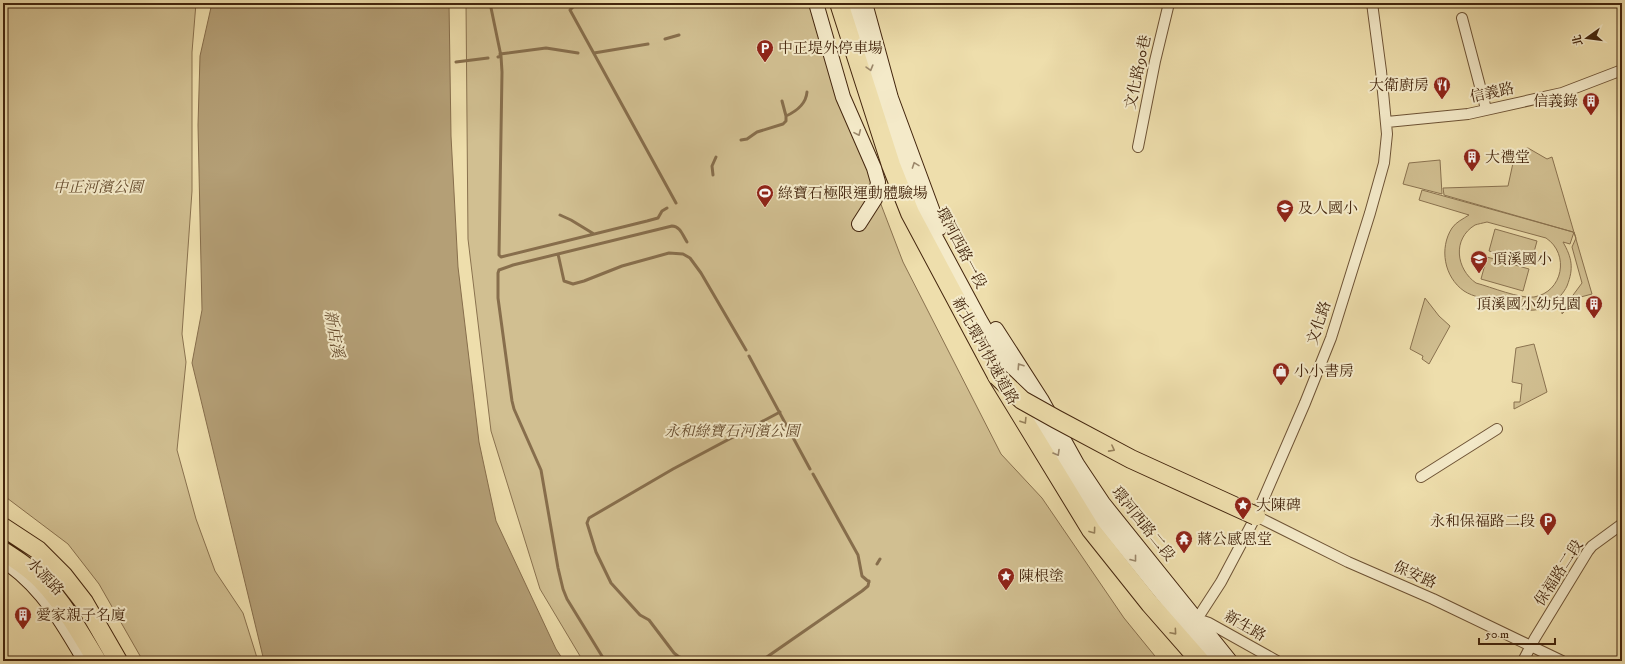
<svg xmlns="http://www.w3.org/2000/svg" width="1625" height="664" font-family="'IM FELL DW Pica','Noto Serif TC',serif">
<rect width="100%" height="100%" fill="#eedeac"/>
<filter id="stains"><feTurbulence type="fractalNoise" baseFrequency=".005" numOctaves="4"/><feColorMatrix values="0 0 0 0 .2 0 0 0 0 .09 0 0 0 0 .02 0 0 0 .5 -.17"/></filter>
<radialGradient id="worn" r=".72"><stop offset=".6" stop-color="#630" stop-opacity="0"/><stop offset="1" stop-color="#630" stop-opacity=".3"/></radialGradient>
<!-- green -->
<path fill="#d1bf91" stroke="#8a724f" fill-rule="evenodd" d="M 3,3 L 196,3 L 192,52 L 192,191 L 182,334 L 186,362 L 177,450 L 196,519 L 215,571 L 243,613 L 258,661 L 143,661 L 99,584 L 68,544 L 3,495 Z
M 466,3 L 821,3 L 851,126 L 903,262 L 1001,454 L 1042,498 L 1124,618 L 1159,661 L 583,661 L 540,589 L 491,431 L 468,239 Z
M 1528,148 L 1547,159 L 1552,157 L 1592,294 L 1577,298 L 1562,314 L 1562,310 L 1582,283 L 1572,247 L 1576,238 L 1574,232 L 1570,244 L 1563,242 C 1572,258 1574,268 1567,286 C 1561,299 1544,312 1528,310 C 1518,309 1508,305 1499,302 C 1487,299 1473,297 1464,291 C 1444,277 1439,248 1452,228 C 1456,222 1463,219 1469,215 L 1419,200 L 1422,190 L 1573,232 L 1444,195 L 1443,188 L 1508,186 L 1513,163 L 1510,152 ZM 1487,222 L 1546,238 C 1570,254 1563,292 1534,297 C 1520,299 1491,287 1476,283 C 1456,269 1452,239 1475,225 C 1478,224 1483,223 1487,222 Z
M 1440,160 L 1442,194 L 1403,184 L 1409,163 Z
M 1495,229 L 1537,241 L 1531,263 L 1489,251 Z
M 1487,257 L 1529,269 L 1523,291 L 1481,279 Z
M 1425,298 L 1439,316 L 1450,326 L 1429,364 L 1422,359 L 1423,356 L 1410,349 Z
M 1534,344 L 1547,392 L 1514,409 L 1514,402 L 1520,402 L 1522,384 L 1512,382 L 1516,348 Z"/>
<!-- water -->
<path fill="#b49f76" stroke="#876e4c" d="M 212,3 L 449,3 L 451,136 L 458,267 L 479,442 L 496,521 L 556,649 L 564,661 L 264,661 L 192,363 L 202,310 L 198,125 L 200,56 Z"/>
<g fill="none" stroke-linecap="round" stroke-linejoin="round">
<!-- stream -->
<path stroke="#876e4c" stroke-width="3" d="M 490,3 L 501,56 L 498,57
M 577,3 L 570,10 L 676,203
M 665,39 L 679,35
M 594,53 L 648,44
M 500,54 L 546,48 L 578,53
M 501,56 L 502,72 L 499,255 L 501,257 L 647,221 L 658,218 L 662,211 L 667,208
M 456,62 L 488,58
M 786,116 C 797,111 806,104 807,92
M 741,140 L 747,139 L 757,132 L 783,124 L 786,121 L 786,116 L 782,101
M 713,175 L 712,166 L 716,157
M 560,215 L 571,220 L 594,234
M 558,254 L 564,281 L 573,284 L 584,281 L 622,266 L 669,253 L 683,254 L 690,258 L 701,273 L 746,350
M 749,356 L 810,469
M 813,474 L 858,555 L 862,576 L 869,582
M 877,564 L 880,559
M 605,661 L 567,599 L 563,589 L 558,568 L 541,470 L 514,409 L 512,401 L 498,298 L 498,273 L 499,270 L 513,265 L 672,226 C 680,226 683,236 687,242
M 695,661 L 679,657 L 674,653 L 649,620 L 640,615 L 611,583 L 596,552 L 587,523 L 589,518 L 673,469 L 780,412
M 761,661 L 862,591 L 868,586 L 869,581"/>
<!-- street casing -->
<g stroke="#6e5335" stroke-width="12">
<path id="street" d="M 1462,18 L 1486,109
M 1387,122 L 1468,114 L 1562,93 L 1622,70
M 1138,147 L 1155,61 L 1169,3
M 1421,477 L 1497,429
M 1256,516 L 1348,562 L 1433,599 L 1562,661
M 1197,619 L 1209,623 L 1277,661
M 1192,623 L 1197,619 L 1221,582 L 1256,516 L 1305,403 L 1331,338 L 1370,213 L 1384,163 L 1387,134 L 1381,71 L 1372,3
M 1523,661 L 1535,638 L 1588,551 L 1592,546 L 1622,524"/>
</g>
<!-- secondary casing -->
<g stroke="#43250d" stroke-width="16">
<path id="secondary" d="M 816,3 L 843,97 L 874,168 L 878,182 L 875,199 L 859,224
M 853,3 L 877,92 L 922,212 L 980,320 L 1061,460 L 1096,512 L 1188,626 L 1220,661
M 865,3 L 891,98 L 936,220 L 940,228
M 996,329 L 1041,399 L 1077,464 L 1103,503 L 1230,661
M 10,565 C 44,590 64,625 85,661"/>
</g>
<!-- highway casing -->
<g stroke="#43250d" stroke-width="20">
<path id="highway" d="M 839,3 L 891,165 L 910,213 L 997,376 L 1091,530 L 1150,604 L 1200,661
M 3,527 L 38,550 L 63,575 L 84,602 L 118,661
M 3,551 C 17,560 31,569 42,581 C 65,605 80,633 97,661"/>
</g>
<!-- street -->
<use href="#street" stroke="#f4eac9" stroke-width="10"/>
<!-- secondary -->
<use href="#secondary" stroke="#f4eac9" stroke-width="14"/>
<!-- highway -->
<use href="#highway" stroke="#eedeac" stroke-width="18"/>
<!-- highway-bridge casing -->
<g stroke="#43250d" stroke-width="20" stroke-linecap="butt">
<path id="highway-bridge" d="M 997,376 L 1022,400 L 1056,419 L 1131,459 L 1256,516"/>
</g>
<!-- highway-bridge -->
<use href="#highway-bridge" stroke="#eedeac" stroke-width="18"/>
</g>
<!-- one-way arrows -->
<defs><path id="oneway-chevron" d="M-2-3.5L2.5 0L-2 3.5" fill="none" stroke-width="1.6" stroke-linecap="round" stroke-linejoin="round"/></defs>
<g stroke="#9c886b">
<use href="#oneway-chevron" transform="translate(870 68) rotate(74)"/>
<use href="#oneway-chevron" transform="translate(858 133) rotate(66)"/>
<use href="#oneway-chevron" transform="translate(915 165) rotate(-110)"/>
<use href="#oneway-chevron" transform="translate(1020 366) rotate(-123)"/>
<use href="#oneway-chevron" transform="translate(1057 453) rotate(60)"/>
<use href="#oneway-chevron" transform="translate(1134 559) rotate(52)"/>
</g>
<g stroke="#98825c">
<use href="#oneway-chevron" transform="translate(1024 421) rotate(58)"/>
<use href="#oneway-chevron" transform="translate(1112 449) rotate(28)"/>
<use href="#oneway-chevron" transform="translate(1093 531) rotate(54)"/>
<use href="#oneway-chevron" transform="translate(1174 632) rotate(49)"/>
</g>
<!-- icons -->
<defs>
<g id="parking-pin" transform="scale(0.9)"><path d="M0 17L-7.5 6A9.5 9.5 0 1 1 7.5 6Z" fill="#8f2418" stroke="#f4eac9"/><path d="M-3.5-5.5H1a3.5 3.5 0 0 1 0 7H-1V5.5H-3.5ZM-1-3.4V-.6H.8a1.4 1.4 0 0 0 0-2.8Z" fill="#fff"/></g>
<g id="restaurant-pin" transform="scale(0.9)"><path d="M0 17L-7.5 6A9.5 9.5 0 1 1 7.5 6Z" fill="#8f2418" stroke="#f4eac9"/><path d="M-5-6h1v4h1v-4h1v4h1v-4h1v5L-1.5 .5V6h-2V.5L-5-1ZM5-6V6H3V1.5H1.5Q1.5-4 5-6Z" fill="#fff"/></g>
<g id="building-pin" transform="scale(0.9)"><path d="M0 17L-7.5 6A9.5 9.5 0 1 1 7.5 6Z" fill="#8f2418" stroke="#f4eac9"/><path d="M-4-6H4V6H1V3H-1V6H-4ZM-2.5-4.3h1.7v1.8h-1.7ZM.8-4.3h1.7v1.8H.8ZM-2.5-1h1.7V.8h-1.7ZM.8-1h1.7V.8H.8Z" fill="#fff"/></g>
<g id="stadium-pin" transform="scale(0.9)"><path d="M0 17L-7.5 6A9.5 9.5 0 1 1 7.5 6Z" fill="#8f2418" stroke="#f4eac9"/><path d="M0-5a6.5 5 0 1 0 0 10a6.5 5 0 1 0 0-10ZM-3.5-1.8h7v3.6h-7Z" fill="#fff"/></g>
<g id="school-pin" transform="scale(0.9)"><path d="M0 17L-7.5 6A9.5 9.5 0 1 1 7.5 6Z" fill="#8f2418" stroke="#f4eac9"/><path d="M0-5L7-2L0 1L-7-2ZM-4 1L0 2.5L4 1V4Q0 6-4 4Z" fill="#fff"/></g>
<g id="shop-pin" transform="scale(0.9)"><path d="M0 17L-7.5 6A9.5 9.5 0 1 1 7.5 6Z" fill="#8f2418" stroke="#f4eac9"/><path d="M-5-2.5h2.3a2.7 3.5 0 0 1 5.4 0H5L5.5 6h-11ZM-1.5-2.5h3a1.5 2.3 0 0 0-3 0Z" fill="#fff"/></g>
<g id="sight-pin" transform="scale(0.9)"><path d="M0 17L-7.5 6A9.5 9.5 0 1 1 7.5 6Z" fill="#8f2418" stroke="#f4eac9"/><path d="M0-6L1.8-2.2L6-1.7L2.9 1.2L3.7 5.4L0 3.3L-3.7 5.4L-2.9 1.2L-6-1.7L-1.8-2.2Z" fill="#fff"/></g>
<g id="temple-pin" transform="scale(0.9)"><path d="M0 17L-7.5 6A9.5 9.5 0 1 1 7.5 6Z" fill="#8f2418" stroke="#f4eac9"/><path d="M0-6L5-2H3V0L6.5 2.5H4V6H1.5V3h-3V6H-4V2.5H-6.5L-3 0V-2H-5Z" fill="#fff"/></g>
</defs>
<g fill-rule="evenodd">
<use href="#parking-pin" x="765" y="48"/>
<use href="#restaurant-pin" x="1442" y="85"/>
<use href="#building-pin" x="1591" y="101"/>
<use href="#building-pin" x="1472" y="157"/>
<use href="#stadium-pin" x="765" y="193"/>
<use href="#school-pin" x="1285" y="208"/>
<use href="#school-pin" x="1479" y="259"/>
<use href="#building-pin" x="1594" y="304"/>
<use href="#shop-pin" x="1281" y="371"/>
<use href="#sight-pin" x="1243" y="505"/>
<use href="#parking-pin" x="1548" y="521"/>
<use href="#temple-pin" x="1184" y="539"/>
<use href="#sight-pin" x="1006" y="576"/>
<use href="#building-pin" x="23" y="615"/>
</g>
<g text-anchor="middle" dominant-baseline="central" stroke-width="4" stroke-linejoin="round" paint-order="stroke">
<!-- poi labels -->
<g font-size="15" fill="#43250d" stroke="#f4eac9" text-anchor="start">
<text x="778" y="48">中正堤外停車場</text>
<text x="1429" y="85" text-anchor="end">大衛廚房</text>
<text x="1578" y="101" text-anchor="end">信義錄</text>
<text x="1485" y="157">大禮堂</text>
<text x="778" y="193">綠寶石極限運動體驗場</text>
<text x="1298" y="208">及人國小</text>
<text x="1492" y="259">頂溪國小</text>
<text x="1581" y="304" text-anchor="end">頂溪國小幼兒園</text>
<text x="1294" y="371">小小書房</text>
<text x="1256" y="505">大陳碑</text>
<text x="1535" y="521" text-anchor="end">永和保福路二段</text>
<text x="1197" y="539">蔣公感恩堂</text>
<text x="1019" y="576">陳根塗</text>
<text x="36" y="615">愛家親子名廈</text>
</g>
<!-- street labels -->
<g font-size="15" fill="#43250d" stroke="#f4eac9">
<text transform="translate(1138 72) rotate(-78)">文化路90巷</text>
<text transform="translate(1492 93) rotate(-12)">信義路</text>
<text transform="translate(961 248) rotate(62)">環河西路一段</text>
<text transform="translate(1319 323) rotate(-71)">文化路</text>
<text transform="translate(985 351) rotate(61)">新北環河快速道路</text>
<text transform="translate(1143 524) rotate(51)">環河西路二段</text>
<text transform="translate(1559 573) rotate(-57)">保福路二段</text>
<text transform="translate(1415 575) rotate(24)">保安路</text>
<text transform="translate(45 577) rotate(46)">水源路</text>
<text transform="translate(1245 626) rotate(30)">新生路</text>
</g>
<!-- park labels -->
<g font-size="15" font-style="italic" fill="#664c2e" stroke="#f4eac9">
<text x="98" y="187">中正河濱公園</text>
<text x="732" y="431">永和綠寶石河濱公園</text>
</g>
<!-- water labels -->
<g font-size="16" font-style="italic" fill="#654a2c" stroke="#f4eac9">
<text transform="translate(334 334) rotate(80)">新店溪</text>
</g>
</g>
<!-- margin -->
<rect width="1625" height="664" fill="none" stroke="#eedeac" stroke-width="16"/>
<rect x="4" y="4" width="1617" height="656" fill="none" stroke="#43250d" stroke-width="2"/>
<rect x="8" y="8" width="1609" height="648" fill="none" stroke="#43250d"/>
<!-- north arrow -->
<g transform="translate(1587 38) rotate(256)" stroke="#f4eac9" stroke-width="3" paint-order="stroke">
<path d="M0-3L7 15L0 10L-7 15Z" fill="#43250d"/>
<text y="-6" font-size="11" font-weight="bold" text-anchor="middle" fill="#43250d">北</text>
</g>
<!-- scale -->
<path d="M1479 638v6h76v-6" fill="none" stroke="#43250d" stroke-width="2"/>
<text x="1485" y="638" font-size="12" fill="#43250d" stroke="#f4eac9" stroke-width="3" paint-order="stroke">50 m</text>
<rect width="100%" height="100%" filter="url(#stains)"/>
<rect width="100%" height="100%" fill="url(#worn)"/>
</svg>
